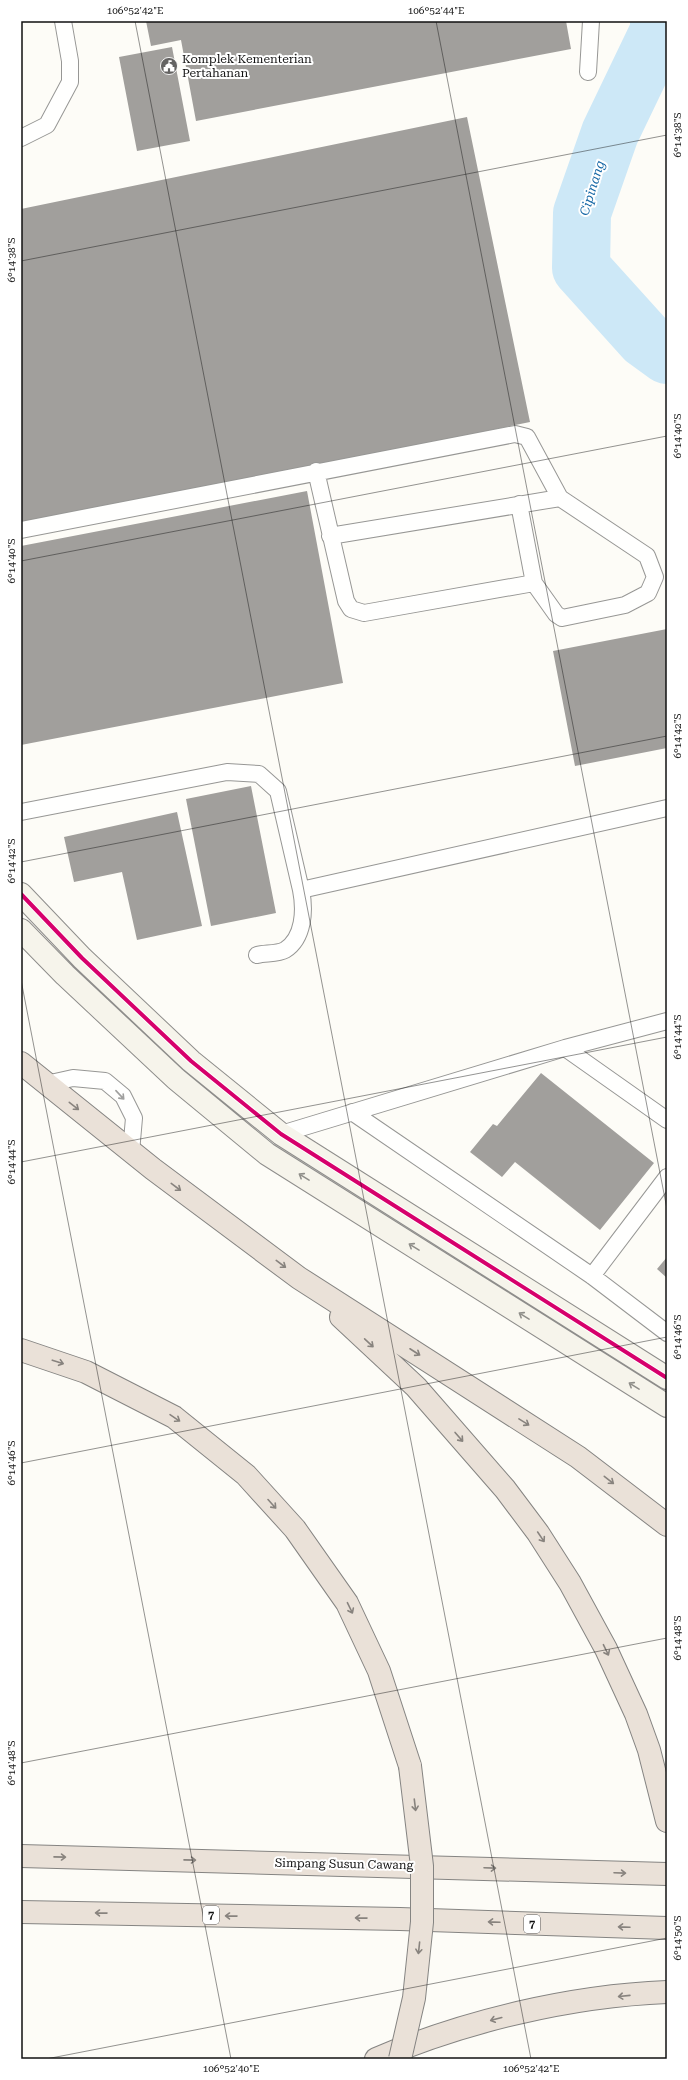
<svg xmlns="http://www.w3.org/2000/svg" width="688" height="2080" font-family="'Roboto Serif',serif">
<rect width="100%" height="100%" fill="#fdfcf7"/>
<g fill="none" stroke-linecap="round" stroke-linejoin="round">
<!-- river -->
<path stroke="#cde8f7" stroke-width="58" d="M 659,21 L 659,31 L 610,133 L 582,213 L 581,268 L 645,339 L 667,355"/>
</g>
<!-- building -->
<path fill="#a19f9c" d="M 146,21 L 566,21 L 571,49 L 196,121 L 181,40 L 151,46 Z
M 172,47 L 190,141 L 137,151 L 119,57 Z
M 467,117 L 530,422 L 21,527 L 21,209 Z
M 307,491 L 343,683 L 21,745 L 21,546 Z
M 667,629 L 667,748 L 575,766 L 553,651 Z
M 251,786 L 276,913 L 211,926 L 186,799 Z
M 177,812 L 202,926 L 137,940 L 122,872 L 74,882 L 64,837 Z
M 541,1073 L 654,1163 L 600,1230 L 515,1162 L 502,1177 L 470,1152 L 493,1124 L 497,1126 Z
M 667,1257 L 667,1278 L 657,1269 Z"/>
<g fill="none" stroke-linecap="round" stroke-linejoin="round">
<!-- lane casing -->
<g stroke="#979795" stroke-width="18">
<path id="lane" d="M 588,72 L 591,21
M 21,138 L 47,125 L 70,82 L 70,61 L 63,21
M 519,504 L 534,583
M 21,530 L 515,434 L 527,437 L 560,498 L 647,556 L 655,577 L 648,593 L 625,605 L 562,618 L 556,614 L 534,583 L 364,613 L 351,609 L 346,601 L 316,471
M 330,536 L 560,498
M 21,812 L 227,772 L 259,774 L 278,791 L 301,890 L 667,808
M 257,955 C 265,953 278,954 285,950 C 304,938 305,910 301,890
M 565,1048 L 667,1120
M 46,1084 L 73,1078 L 105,1081 L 123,1096 L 134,1118 L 131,1152
M 352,1112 L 592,1276 L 667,1333
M 281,1134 L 565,1048 L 667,1021
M 592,1276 L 667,1177"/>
</g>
<!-- secondary casing -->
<g stroke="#8e8d8b" stroke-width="24">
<path id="secondary" d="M 21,894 L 82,958 L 191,1061 L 281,1134 L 667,1378
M 21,930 L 65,975 L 176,1079 L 267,1154 L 667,1406"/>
</g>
<!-- highway casing -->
<g stroke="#858482" stroke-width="24">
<path id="highway" d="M 21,1063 L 153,1169 L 299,1278 L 578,1457 L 667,1525
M 341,1317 L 416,1387 L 505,1489 L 538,1533 L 570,1583 L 606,1649 L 636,1714 L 649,1750 L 667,1821
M 21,1350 L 86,1372 L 174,1417 L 246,1475 L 295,1529 L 347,1603 L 379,1671 L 410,1766
M 21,1856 L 667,1874
M 21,1912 L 400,1919 L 667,1928
M 376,2059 C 465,2021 570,1996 667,1992"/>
</g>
<!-- lane -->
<use href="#lane" stroke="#fffffe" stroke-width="16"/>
<!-- secondary -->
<use href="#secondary" stroke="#f6f4eb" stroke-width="22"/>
<!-- highway -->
<use href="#highway" stroke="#eae1d8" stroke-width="22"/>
<!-- highway-bridge casing -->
<g stroke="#858482" stroke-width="24" stroke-linecap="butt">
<path id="highway-bridge" d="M 400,2059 L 414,1998 L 422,1922 L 422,1866 L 410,1766"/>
</g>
<!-- highway-bridge -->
<use href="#highway-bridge" stroke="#eae1d8" stroke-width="22"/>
<!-- cycleway casing -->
<g stroke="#fff" stroke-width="6">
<path id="cycleway" d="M 21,894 L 82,958 L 191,1061 L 281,1134 L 667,1378"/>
</g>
<!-- cycleway -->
<use href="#cycleway" stroke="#d6006c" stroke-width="4"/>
</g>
<!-- one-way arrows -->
<defs><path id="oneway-shaft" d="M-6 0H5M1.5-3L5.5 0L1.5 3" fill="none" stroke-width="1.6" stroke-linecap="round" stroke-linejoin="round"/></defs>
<use stroke="#a0a09f" href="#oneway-shaft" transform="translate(120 1095) rotate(47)"/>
<g stroke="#88837e">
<use href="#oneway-shaft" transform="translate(74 1106) rotate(38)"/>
<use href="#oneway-shaft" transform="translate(176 1187) rotate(37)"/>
<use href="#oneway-shaft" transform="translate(281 1264) rotate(37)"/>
<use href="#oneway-shaft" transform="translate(369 1343) rotate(43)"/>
<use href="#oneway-shaft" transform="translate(415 1352) rotate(33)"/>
<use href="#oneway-shaft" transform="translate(58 1362) rotate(18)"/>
<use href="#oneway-shaft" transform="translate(175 1418) rotate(34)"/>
<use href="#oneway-shaft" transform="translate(524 1422) rotate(32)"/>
<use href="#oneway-shaft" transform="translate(459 1437) rotate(49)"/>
<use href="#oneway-shaft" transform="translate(609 1480) rotate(38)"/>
<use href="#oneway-shaft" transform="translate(272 1504) rotate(48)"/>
<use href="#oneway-shaft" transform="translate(541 1537) rotate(56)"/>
<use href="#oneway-shaft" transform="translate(350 1608) rotate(64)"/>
<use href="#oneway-shaft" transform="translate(606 1650) rotate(64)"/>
<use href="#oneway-shaft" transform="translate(415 1805) rotate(83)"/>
<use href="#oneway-shaft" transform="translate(60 1857) rotate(1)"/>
<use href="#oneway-shaft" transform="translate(190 1860) rotate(1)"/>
<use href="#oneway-shaft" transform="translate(490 1868) rotate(2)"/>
<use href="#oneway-shaft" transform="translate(620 1873) rotate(2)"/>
<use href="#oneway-shaft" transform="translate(101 1913) rotate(-179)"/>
<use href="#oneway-shaft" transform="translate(231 1916) rotate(-179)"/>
<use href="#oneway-shaft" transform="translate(361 1918) rotate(-179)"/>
<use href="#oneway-shaft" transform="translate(494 1922) rotate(-178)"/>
<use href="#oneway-shaft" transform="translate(624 1927) rotate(-178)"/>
<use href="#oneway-shaft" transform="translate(419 1948) rotate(96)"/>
<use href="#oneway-shaft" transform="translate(624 1996) rotate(174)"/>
<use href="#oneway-shaft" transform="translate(496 2019) rotate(165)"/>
</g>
<g stroke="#8f8e89">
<use href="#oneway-shaft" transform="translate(304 1177) rotate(-148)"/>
<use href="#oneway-shaft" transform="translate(414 1247) rotate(-148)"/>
<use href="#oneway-shaft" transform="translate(524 1316) rotate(-148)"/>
<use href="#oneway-shaft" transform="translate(634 1386) rotate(-148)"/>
</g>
<!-- ticks -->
<path fill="none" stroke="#111" stroke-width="1" stroke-opacity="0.45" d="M 135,21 L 531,2059M 436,21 L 667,1209M 21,261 L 667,135M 21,561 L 667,436M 21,862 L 667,736M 21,980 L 231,2059M 21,1162 L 667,1037M 21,1463 L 667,1337M 21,1763 L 667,1638M 46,2059 L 667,1938"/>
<!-- icons -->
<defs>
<g id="civic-disc" transform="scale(0.9)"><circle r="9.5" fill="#646362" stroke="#fff"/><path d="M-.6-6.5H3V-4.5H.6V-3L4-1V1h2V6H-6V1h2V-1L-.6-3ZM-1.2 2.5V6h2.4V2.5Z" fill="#fff"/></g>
</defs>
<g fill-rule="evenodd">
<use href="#civic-disc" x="169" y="66"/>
</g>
<g text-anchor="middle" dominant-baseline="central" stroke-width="4" stroke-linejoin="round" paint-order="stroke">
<!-- shield labels -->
<g fill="#fff" stroke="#585858" stroke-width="1">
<rect x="203" y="1906" width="16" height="18" rx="3"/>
<rect x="524" y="1915" width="16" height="18" rx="3"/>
</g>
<g font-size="11" font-weight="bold" fill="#111">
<text x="211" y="1915">7</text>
<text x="532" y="1924">7</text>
</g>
<!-- poi labels -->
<g font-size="12" fill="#111" stroke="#fff" text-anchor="start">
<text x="182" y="59">Komplek Kementerian<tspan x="182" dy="14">Pertahanan</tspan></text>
</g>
<!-- street labels -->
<g font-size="12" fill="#111" stroke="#fff">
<text transform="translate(344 1864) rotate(1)">Simpang Susun Cawang</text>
</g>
<!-- water labels -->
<g font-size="13" font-style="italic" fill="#1768a6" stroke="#fff">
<text transform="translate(592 188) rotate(-73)">Cipinang</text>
</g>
</g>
<!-- border -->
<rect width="688" height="2080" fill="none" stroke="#ffffff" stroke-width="44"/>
<rect x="22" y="22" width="644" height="2036" fill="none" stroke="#111" stroke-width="1.5"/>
<g font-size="10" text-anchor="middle" fill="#111">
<text x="135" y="14">106°52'42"E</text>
<text x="436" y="14">106°52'44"E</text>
<text transform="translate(677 135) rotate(-90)" y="4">6°14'38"S</text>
<text transform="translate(11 260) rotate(-90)" y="4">6°14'38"S</text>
<text transform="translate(677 436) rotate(-90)" y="4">6°14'40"S</text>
<text transform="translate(11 561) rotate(-90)" y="4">6°14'40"S</text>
<text transform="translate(677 736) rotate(-90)" y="4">6°14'42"S</text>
<text transform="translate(11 861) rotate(-90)" y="4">6°14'42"S</text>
<text transform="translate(677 1037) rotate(-90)" y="4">6°14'44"S</text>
<text transform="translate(11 1162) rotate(-90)" y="4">6°14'44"S</text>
<text transform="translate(677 1337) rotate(-90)" y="4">6°14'46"S</text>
<text transform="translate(11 1463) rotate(-90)" y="4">6°14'46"S</text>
<text transform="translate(677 1638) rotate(-90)" y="4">6°14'48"S</text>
<text transform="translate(11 1763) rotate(-90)" y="4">6°14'48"S</text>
<text transform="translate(677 1938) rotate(-90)" y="4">6°14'50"S</text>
<text x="231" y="2072">106°52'40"E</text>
<text x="531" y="2072">106°52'42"E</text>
</g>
</svg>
